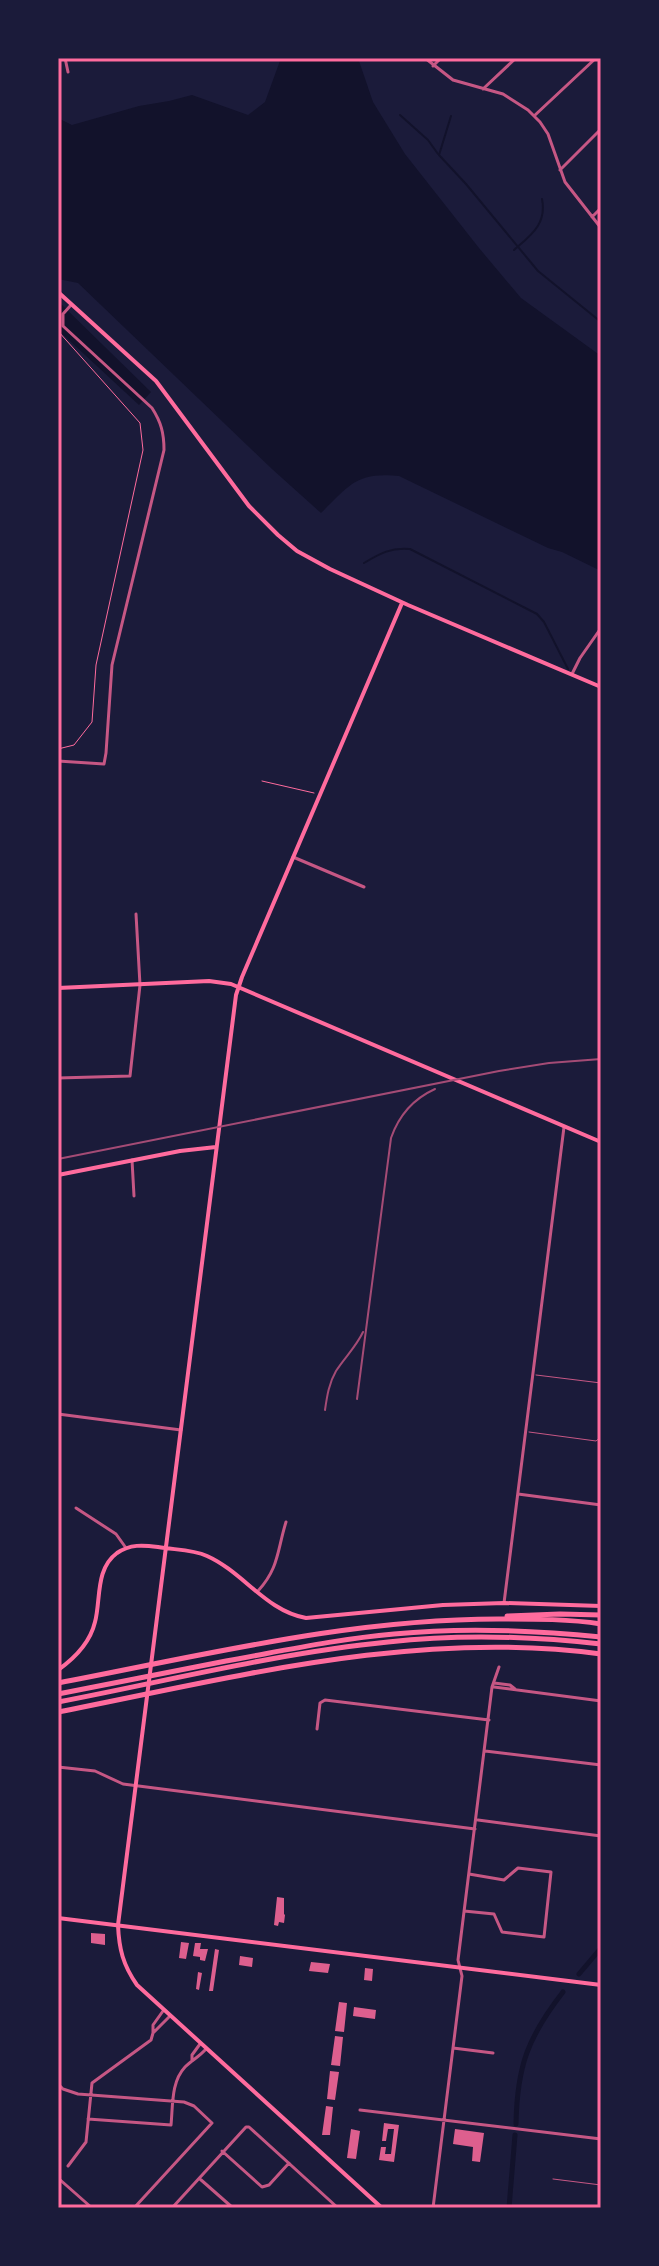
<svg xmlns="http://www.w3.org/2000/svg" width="659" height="2266" font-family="'Crimson Pro',serif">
<rect width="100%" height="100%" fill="#1b1b3a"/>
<!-- water -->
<path fill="#12122b" d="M 281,58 L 358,58 L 373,102 L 405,154 L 479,248 L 521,298 L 601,356 L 601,571 L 562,552 L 548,548 L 399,476 C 356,472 350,485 321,513 L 272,469 L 78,283 L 58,279 L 58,118 L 72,125 L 139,106 L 169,101 L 192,95 L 248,115 L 265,102 Z
M 58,301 L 151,392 L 139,405 L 58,330 Z"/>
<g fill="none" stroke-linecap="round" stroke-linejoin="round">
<!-- stream -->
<path stroke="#12122b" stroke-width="2" d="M 400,115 L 428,140 L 438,154
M 451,116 L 439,155 L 466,184 L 538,271 L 601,322
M 514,250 C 531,235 547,224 542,199
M 364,563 C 379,554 391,547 410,549 L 537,614 L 544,622 L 568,669"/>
<!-- canal -->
<path stroke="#12122b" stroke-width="5" d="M 579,1974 L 601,1948
M 516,2124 C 517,2066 528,2037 563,1992
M 509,2208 L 515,2135"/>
</g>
<!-- building -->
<path fill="#dd5f8e" d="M 277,1897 L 284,1898 L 284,1914 L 285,1915 L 284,1923 L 279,1922 L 278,1926 L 274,1925 Z
M 91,1933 L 105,1934 L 105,1945 L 91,1943 Z
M 181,1942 L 189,1943 L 186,1959 L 179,1958 Z
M 195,1943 L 201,1943 L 200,1949 L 208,1949 L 205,1961 L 200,1960 L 200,1957 L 193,1956 Z
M 215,1949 L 219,1950 L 213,1991 L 209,1991 Z
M 240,1956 L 253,1958 L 252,1967 L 239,1965 Z
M 311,1962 L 330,1964 L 328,1973 L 309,1971 Z
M 365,1968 L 373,1969 L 372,1981 L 364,1980 Z
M 198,1972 L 202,1973 L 199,1990 L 196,1989 Z
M 339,2002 L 347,2003 L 344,2032 L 335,2031 Z
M 354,2007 L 376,2010 L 375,2019 L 353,2016 Z
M 335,2036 L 343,2037 L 340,2066 L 331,2065 Z
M 330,2071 L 339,2072 L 335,2100 L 327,2099 Z
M 326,2106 L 333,2107 L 330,2135 L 322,2135 Z
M 384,2123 L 399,2125 L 394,2162 L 379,2160 L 381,2147 L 386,2147 L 385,2154 L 391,2154 L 394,2129 L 388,2129 L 386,2141 L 382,2141 Z
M 351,2129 L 360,2131 L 356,2159 L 347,2158 Z
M 455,2129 L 484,2133 L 480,2162 L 472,2161 L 473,2147 L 453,2144 Z"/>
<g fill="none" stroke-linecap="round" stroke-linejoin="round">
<!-- path -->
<path stroke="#ff6b9d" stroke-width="1" d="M 58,331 L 140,423 L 143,450 L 96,665 L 92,722 L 74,745 L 58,749
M 262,781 L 314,793"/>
<!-- service -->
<path stroke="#c65784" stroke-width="1" d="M 536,1375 L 601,1383
M 529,1432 L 596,1441 L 601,1437
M 553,2179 L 601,2185"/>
<!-- minor -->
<path stroke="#c65784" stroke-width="3" d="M 65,58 L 68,72
M 425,58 L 453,80 L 503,94 L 528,110 L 540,122 L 548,134 L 565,182 L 601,228
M 433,66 L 441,58
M 483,89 L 516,58
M 534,116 L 596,58
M 560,170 L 601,129
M 592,217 L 601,208
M 58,761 L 104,764 L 106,753 L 112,665 L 164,450 C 164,433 161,422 152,408 L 63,326 L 63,314 L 71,305
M 293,857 L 364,887
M 58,1078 L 130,1076 L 140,985 L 136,914
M 132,1160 L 134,1196
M 58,1414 L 181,1430
M 518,1494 L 601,1505
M 76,1508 L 116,1534 L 126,1548
M 258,1591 C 279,1568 277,1551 286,1522
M 504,1603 L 564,1127
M 494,1683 L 510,1685 L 515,1689
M 494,1687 L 601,1701
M 317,1729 L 320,1703 L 325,1700 L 489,1720
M 485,1751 L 601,1765
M 58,1767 L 95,1771 L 123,1784 L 475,1829
M 478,1820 L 601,1836
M 464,1911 L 494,1914 L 502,1932 L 544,1937 L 551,1872 L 518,1868 L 504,1880 L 469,1874
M 153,2033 L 153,2025 L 163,2011
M 453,2048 L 493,2053
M 192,2061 L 192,2055 L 200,2044
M 58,2084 L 63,2089 L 78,2094 L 184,2102 L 194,2106 L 212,2123 L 134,2208
M 360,2110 L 601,2139
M 88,2119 L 171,2125 C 173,2105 171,2082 185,2067 C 192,2060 199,2057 206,2049
M 222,2151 L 262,2187 L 269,2185 L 289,2163
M 68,2166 L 86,2142 L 92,2083 L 151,2040 L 153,2033 L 169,2017
M 200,2179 L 233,2208
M 172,2208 L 246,2127 L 249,2127 L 338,2208
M 433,2208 L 462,1976 L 458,1960 L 492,1687 L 499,1667"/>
<!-- tertiary -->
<path stroke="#c65784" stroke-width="3" d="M 572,674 L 580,658 L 601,628
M 58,2178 L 92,2208"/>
<!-- secondary -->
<path stroke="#ff6b9d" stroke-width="4" d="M 58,292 L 156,381 L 249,506 L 278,535 L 297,551 L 330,569 L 408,605 L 601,687
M 58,988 L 209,981 L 231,984 L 601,1142
M 58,1175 L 180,1151 L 216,1147
M 58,1670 C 75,1658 90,1643 95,1622 C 101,1600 95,1569 117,1553 C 130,1544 143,1545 158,1547 C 174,1550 192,1549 207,1556 C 243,1572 266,1611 306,1618 L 443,1605 L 504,1603 L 601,1606
M 382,2208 L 137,1985 C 123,1965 119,1949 118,1925 L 236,995 L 242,977 L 402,603"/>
<!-- primary -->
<path stroke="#ff6b9d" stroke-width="4" d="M 58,1918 L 601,1985"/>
<!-- motorway -->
<path stroke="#ff6b9d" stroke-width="5" d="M 507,1616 L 560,1614 L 601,1615
M 58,1683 C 205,1655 353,1618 504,1619 C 536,1619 569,1619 601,1624
M 58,1694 C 114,1683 170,1672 226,1661 C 282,1651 337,1639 394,1634 C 463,1627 532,1630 601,1637
M 58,1702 C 168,1681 277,1653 388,1642 C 459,1634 530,1636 601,1644
M 58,1712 C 236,1677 418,1629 601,1654"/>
<!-- rail -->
<path stroke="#a44b75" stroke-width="2" d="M 58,1159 L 499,1071 L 549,1063 L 601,1059
M 357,1399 L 391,1138 C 399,1115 413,1099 435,1089
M 325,1410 C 327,1396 329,1383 336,1371 C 345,1357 356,1347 363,1332"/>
</g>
<!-- border -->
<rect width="659" height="2266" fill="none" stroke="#1b1b3a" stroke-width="120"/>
<rect x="60" y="60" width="539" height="2146" fill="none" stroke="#ff6b9d" stroke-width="3"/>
</svg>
